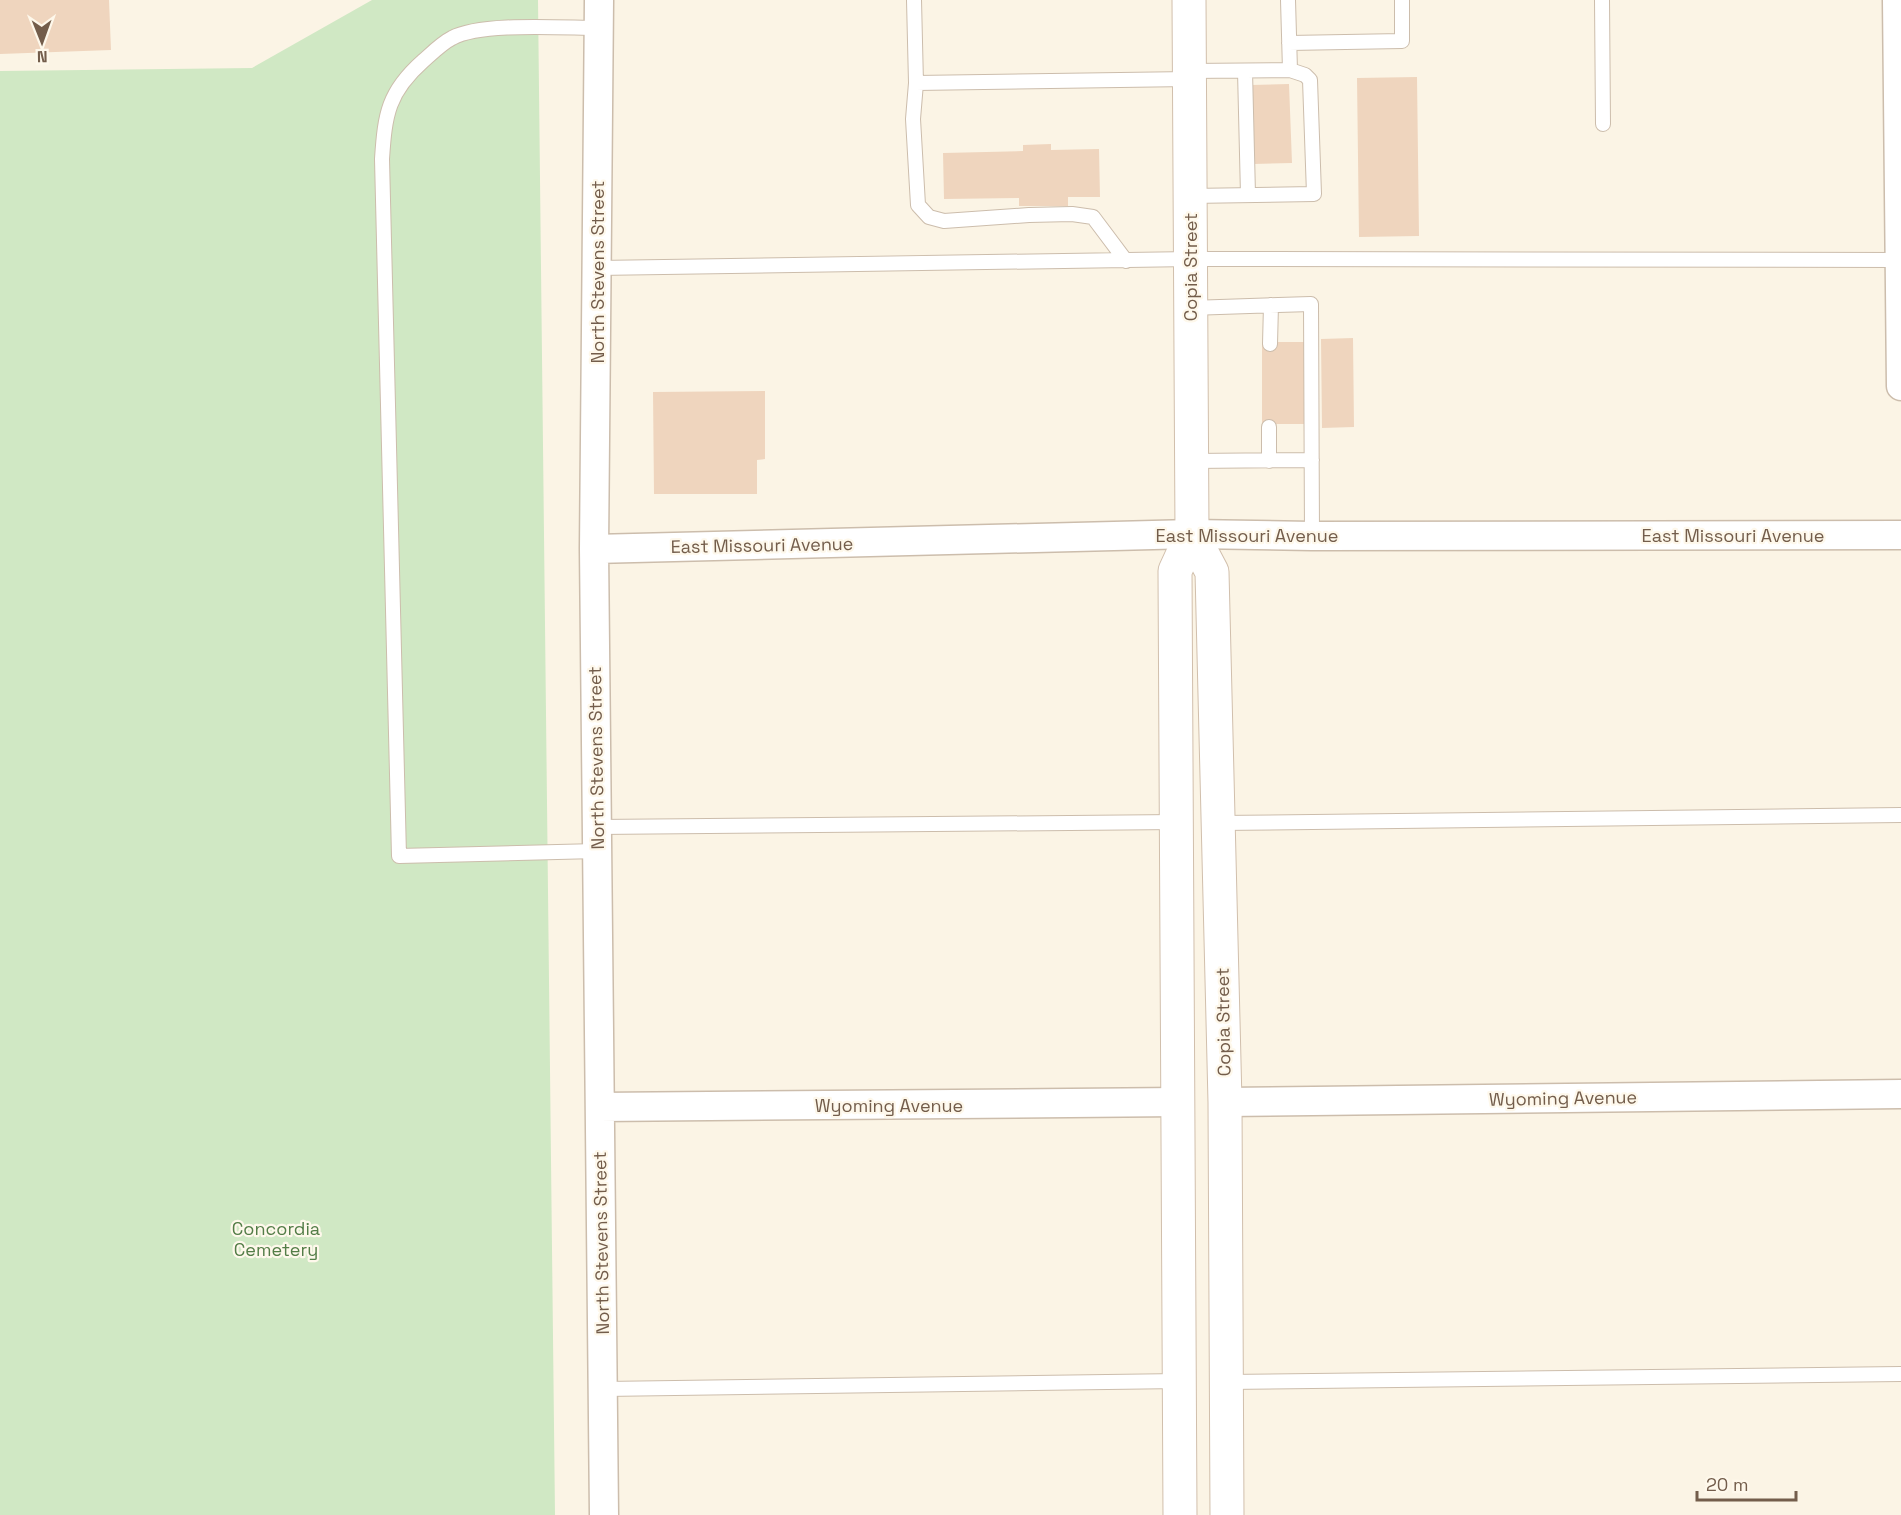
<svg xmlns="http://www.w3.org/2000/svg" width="1901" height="1515" font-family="'Space Grotesk',sans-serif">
<rect width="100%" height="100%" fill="#fbf4e5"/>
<!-- green -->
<path fill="#d0e8c4" d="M 372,0 L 538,0 L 555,1515 L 0,1515 L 0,71 L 252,68 Z"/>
<!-- building -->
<path fill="#efd5be" d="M 0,0 L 109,0 L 111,50 L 0,54 Z
M 1417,77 L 1419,236 L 1359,237 L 1357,78 Z
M 1289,84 L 1292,163 L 1253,164 L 1251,85 Z
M 1051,144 L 1051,150 L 1099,149 L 1100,197 L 1068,197 L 1068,206 L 1019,206 L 1019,198 L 944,199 L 943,153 L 1023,151 L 1023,145 Z
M 1353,338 L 1354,427 L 1322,428 L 1321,339 Z
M 1262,342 L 1306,342 L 1307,424 L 1262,424 Z
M 765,391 L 765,459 L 757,460 L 757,494 L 654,494 L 653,392 Z"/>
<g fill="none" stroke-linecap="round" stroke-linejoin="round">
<!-- lane casing -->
<g stroke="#ccbdac" stroke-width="16">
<path id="lane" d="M 914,0 L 916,83 L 1189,79
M 1288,0 L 1290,70
M 1602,0 L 1603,124
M 1289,43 L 1402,41 L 1402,0
M 1245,71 L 1248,195
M 916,83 L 913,119 L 918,205 L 929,217 L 944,221 L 1029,215 L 1072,214 L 1093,217 L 1126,261
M 1190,196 L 1314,194 L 1310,80 L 1305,75 L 1290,70 L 1190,71
M 597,268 L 1191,259 L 1901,260
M 1190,308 L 1311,304 L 1312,536
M 1270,344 L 1271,305
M 1269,427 L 1269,461
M 1192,461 L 1312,460
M 1219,823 L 1901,815
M 597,827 L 1177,822
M 597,851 L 399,856 L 382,159 C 385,114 388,92 423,61 C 432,53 442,43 452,38 C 481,22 563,28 599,28
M 1227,1382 L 1901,1374
M 604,1389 L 1180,1381"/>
</g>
<!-- street casing -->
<g stroke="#ccbdac" stroke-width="31">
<path id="street" d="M 599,0 L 594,549 L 604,1515
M 1897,0 L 1901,386
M 594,549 L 1192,534 L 1312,536 L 1901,535
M 1225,1102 L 1901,1094
M 600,1107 L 1179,1102"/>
</g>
<!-- secondary casing -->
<g stroke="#d1bfac" stroke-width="35">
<path id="secondary" d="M 1192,534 L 1212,572 L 1225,1102 L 1227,1515
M 1180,1515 L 1175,571 L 1192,534 L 1189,0"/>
</g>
<!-- lane -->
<use href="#lane" stroke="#fff" stroke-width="14"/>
<!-- street -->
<use href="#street" stroke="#fff" stroke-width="28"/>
<!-- secondary -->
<use href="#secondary" stroke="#fff" stroke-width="33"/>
</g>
<g text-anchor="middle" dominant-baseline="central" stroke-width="4.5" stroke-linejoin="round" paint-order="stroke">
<!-- street labels -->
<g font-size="18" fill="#735d4b" stroke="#fef8eb">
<text transform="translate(1190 267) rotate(-90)">Copia Street</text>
<text transform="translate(597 272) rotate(-90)">North Stevens Street</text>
<text x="1247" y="535">East Missouri Avenue</text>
<text x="1733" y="535">East Missouri Avenue</text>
<text transform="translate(762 545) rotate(-1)">East Missouri Avenue</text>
<text transform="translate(596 758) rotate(-91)">North Stevens Street</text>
<text transform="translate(1223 1022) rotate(-91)">Copia Street</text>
<text transform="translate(1563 1098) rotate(-1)">Wyoming Avenue</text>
<text x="889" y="1105">Wyoming Avenue</text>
<text transform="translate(601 1243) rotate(-91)">North Stevens Street</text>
</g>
<!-- park labels -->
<g font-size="18" fill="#537d47" stroke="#fef8eb">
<text x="276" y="1228">Concordia<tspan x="276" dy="21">Cemetery</tspan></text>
</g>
</g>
<!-- north arrow -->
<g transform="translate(42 42) rotate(179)" stroke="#fef8eb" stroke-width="4.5" paint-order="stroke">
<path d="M0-4.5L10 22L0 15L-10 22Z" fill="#735d4b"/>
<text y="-9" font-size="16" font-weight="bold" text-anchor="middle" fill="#735d4b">N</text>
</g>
<!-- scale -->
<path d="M1697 1491v9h99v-9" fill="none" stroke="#735d4b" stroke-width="3"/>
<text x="1706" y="1491" font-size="18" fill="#735d4b" stroke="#fef8eb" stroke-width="4.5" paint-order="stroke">20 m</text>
</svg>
